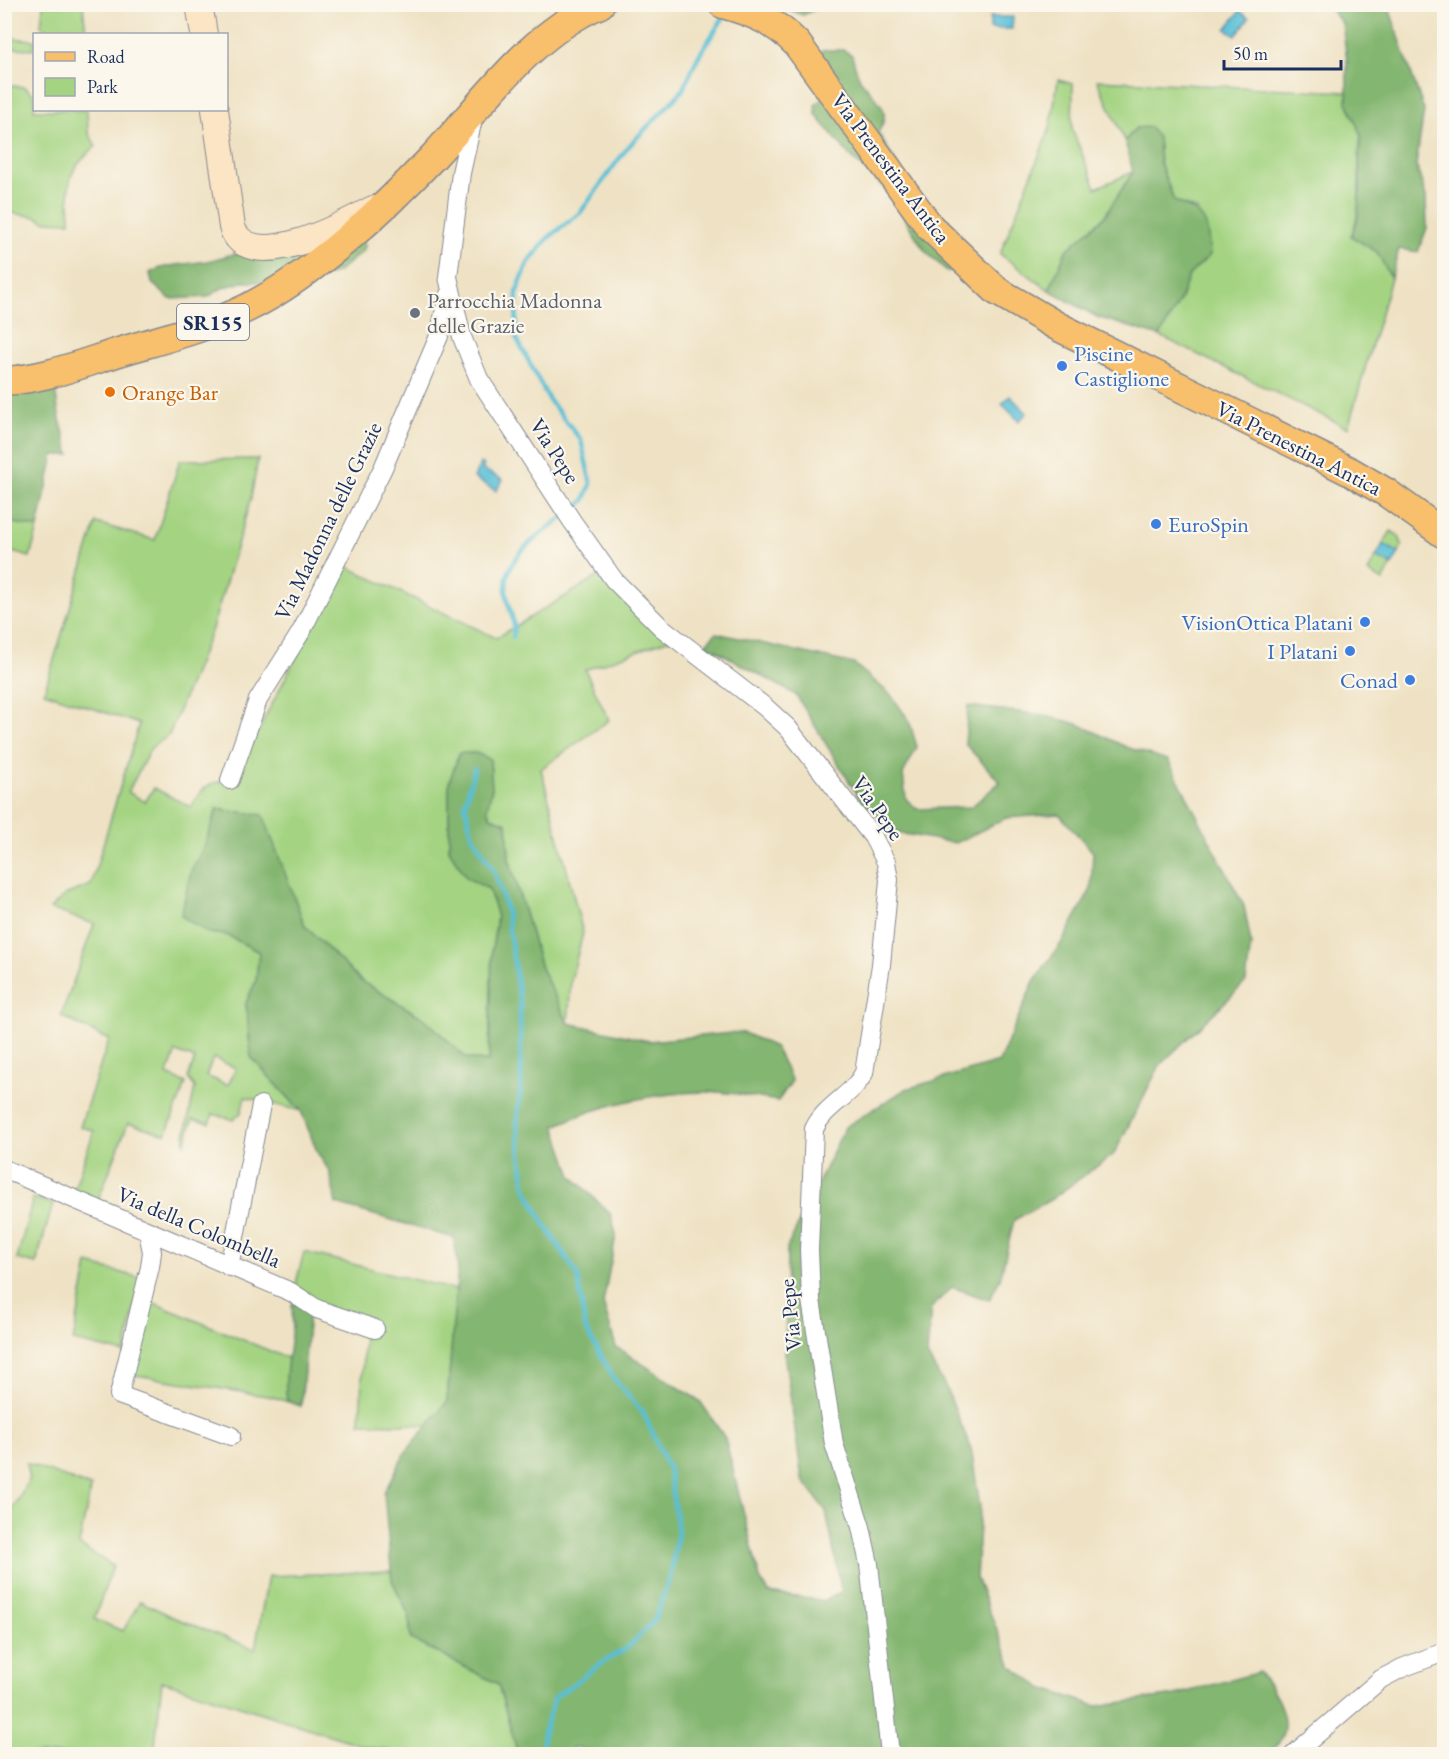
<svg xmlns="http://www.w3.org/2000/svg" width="1449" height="1759" font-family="'EB Garamond',serif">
<rect width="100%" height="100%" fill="#fbf7ec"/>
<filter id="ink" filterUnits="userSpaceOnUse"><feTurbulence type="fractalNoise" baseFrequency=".0167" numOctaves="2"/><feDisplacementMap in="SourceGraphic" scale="12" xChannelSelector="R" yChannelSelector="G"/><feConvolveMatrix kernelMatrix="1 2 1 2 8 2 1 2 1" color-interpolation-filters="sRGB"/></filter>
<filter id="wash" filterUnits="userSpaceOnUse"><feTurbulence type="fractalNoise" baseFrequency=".008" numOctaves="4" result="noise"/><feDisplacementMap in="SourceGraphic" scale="24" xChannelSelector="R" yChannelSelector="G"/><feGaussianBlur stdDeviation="1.35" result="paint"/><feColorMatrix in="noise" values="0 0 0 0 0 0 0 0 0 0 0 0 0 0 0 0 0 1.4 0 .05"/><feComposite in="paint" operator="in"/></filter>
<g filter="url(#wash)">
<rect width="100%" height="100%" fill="#efe2c4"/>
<!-- green -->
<path fill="#a4d482" stroke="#608270" stroke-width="1.5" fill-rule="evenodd" d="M 43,5 L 83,5 L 86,34 L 45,34 L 46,27 L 41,27 Z
M 9,38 L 34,40 L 34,49 L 8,48 Z
M 1058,80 L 1073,84 L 1072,129 L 1096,188 L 1133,172 L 1104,217 L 1066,251 L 1049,290 L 1000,254 L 1050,128 Z
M 1097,80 L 1347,92 C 1347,108 1356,119 1360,133 C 1362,140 1359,149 1359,156 C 1358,185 1362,210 1351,236 L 1377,252 L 1391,278 L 1348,428 L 1160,336 L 1181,298 L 1189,275 L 1210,255 L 1197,210 L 1174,201 L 1160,163 L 1158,138 L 1136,128 L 1125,141 Z
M 4,85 L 24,87 L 34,94 L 34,110 L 87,110 L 88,132 L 96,146 C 63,175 69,181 70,222 L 44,221 L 37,217 L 5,212 Z
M 258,459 L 251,498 L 212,629 L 169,735 L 151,748 L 128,792 L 145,802 L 154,788 L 191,807 C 202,788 208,780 232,781 L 344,565 L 496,638 L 602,574 L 670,639 L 585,670 L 609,720 L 541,769 L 583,933 L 571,980 L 568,1023 L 541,968 L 509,859 L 507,823 L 491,817 L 486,809 L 492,788 L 449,783 L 449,849 L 467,878 L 489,889 L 497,917 L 492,950 L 489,1062 L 466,1058 L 425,1019 L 361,981 L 304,926 L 263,816 L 217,809 L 205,845 L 191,871 L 208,933 L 227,935 L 259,952 L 256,981 L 246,1003 L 251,1057 L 301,1111 L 245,1097 L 241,1113 L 233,1120 L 213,1114 L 210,1123 L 193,1119 L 185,1144 L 184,1140 L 195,1087 L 188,1078 L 195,1059 L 176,1052 L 167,1075 L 186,1083 L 166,1134 L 128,1123 L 97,1203 L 73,1192 L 94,1131 L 80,1126 L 109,1040 L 61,1016 L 94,924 L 50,909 L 65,895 L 91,885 L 139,724 L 44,692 L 96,523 L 155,540 L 180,460 ZM 213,1058 L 236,1068 L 228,1085 L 206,1076 Z
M 5,521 L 38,528 L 30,557 L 5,550 Z
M 1391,531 L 1399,536 L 1402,546 L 1399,553 L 1383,544 Z
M 1376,557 L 1392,565 L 1383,581 L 1368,572 Z
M 33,1198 L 53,1204 L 36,1264 L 17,1259 Z
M 304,1252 L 456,1290 L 447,1402 L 428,1425 L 360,1423 L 364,1332 L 309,1313 L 311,1294 L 295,1287 Z
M 88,1264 L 141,1278 L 125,1353 L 73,1341 Z
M 149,1301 L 304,1365 L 301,1406 L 273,1397 L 129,1374 Z
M 26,1463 L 91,1487 L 79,1545 L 113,1566 L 94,1619 L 123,1631 L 140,1601 L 175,1618 L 255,1649 L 268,1576 L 391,1571 L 392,1580 L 409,1615 L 411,1639 L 498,1684 L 518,1754 L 403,1754 L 364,1746 L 162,1681 L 154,1754 L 5,1754 L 5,1523 L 29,1480 Z"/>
<!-- forest -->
<path fill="#83b670" stroke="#4f7267" stroke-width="1.5" d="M 775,5 L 825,5 L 803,15 Z
M 1327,5 L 1388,5 L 1424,110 L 1416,165 L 1426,197 L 1427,228 L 1418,252 L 1399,249 L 1391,278 L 1377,252 L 1351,236 L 1357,221 L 1360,188 L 1359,156 L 1361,135 L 1347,102 L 1347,60 L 1342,23 Z
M 822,50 L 843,50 L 852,55 C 854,63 856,72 860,79 C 873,98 895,108 878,132 L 959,271 L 947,271 L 925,251 L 887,191 L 850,156 L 816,115 L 815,105 L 822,100 L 816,60 Z
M 1150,127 L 1158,138 L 1160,163 L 1174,201 C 1207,215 1207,219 1210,255 L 1189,275 L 1181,298 L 1160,336 L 1097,317 L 1049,290 L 1066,251 L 1104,217 L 1133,172 L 1125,141 L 1136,128 Z
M 360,238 L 365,246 L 364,250 L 338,272 L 292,288 L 270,282 L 242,282 L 222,288 L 208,297 L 170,299 L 152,283 L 150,273 C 167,263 188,265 207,261 C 224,258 231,252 250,253 Z
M 54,381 L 59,416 L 70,455 L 54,455 L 38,528 L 5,521 L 4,447 L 10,387 Z
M 716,633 L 854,664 L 891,695 L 909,720 L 917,747 L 903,774 L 906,799 L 917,809 L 971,807 L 1000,782 L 965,744 L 968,706 L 1043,715 L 1078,724 L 1126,747 L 1168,760 L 1244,906 L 1251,943 L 1246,982 L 1160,1065 L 1114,1154 L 1050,1200 L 1014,1220 L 1000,1279 L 989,1300 L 952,1287 L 931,1308 L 927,1355 L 946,1388 L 971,1448 L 980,1507 L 976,1578 L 1012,1667 L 1042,1688 L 1096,1706 L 1176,1695 L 1259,1672 C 1279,1697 1299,1730 1268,1754 L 608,1754 L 573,1747 L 571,1754 L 518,1754 L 498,1684 L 411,1639 L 409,1615 L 392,1580 L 384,1493 L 405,1453 L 447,1402 L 458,1264 L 454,1238 L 336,1204 L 330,1172 L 318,1154 L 301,1111 L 251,1057 L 246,1003 L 256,981 L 259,952 L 227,935 L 208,933 L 181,916 L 191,871 L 205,845 L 217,809 L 263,815 L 305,926 L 361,981 L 425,1019 L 466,1058 L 489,1062 L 492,950 L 497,917 L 489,889 L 467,878 L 449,850 L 449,783 L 459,753 L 476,753 L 490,759 L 492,788 L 487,809 L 491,817 L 507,823 L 509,859 L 541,968 L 568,1023 L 649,1041 L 742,1032 L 775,1047 L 792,1081 L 778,1101 C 756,1098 731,1091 709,1092 C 657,1092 601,1104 555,1126 L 572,1176 L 611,1215 L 616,1235 L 603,1303 L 616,1347 L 700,1401 L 725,1438 L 760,1579 L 769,1593 L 824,1601 L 842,1592 L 826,1511 L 802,1479 L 785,1359 L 787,1248 L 845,1127 L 906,1089 L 999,1062 L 1034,981 L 1062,942 L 1091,889 L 1093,852 L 1059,814 L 1006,818 L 956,843 L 898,833 L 861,801 L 796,695 L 705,644 Z
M 299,1302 L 309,1313 L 301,1406 L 287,1401 C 282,1368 295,1337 292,1304 Z
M 364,1746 L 403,1754 L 348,1754 Z"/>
<!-- water -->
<path fill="#58bfd5" stroke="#3a779a" stroke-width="1.5" d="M 1240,11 L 1249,18 L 1236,36 L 1226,29 Z
M 990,17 L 1013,17 L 1012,29 L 990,29 Z
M 1010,396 L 1027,413 L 1019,421 L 1002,404 Z
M 480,463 L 484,465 L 482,469 L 503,480 L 496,491 L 474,478 Z
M 1383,544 L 1399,553 L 1392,565 L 1376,557 Z"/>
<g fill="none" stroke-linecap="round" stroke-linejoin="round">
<!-- stream -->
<path stroke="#58bfd5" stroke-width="4.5" d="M 572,511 L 584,501 L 591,484 L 581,440 L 549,400 L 516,337 L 517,291 L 528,263 L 548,238 L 580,213 L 627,148 L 682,91 L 698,57 L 725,15
M 513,637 C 516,621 510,613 507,597 C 499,559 538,536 565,516
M 474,769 L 465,804 L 472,835 L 495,873 L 506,909 L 520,1003 L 521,1085 L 517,1123 L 525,1187 L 544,1223 L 578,1276 L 585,1328 L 615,1380 L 644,1414 L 669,1470 L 678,1532 L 670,1578 L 654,1621 L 627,1648 L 603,1662 L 555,1697 L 543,1734 L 542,1754"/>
</g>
</g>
<g filter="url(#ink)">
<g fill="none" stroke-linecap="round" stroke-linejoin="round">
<!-- street casing -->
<g stroke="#858891" stroke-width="20">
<path id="street" d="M 473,119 L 461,173 L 448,277 L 462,337 L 479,379 L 572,521 L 614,580 L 661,627 L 765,707 L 788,728 L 873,837 L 886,862 L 889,880 L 881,965 L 864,1073 C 852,1096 825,1105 814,1129 L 809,1250 L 811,1300 L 834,1444 L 861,1527 L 869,1564 L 890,1754
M 230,780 L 258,700 L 301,632 L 383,468 L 439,336 L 448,296
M 4,1169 L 291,1292 L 317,1309 L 375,1329
M 148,1232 L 152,1252 L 150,1267 L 119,1395 L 231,1436
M 229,1267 L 261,1105
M 1294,1754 L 1381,1679 L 1402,1668 L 1444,1652"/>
</g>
<!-- secondary casing -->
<g stroke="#858891" stroke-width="28">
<path id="secondary" d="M 199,4 L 204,34
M 215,110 L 232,227 C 248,277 345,224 373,209"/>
</g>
<!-- primary casing -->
<g stroke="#858891" stroke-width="31">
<path id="primary" d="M 723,4 C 752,12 776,22 797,44 L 930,227 L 997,291 L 1057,326 L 1351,472 L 1387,493 L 1444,534
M 4,381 C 44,379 81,364 119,352 C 162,339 207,328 247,308 C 312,276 384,209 434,156 C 483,103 531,33 600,4"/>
</g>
<!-- street -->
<use href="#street" stroke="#fff" stroke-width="18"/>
<!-- secondary -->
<use href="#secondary" stroke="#fce5c4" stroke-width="26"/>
<!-- primary -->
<use href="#primary" stroke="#f8bf6c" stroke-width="28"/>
</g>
</g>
<!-- markers -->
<circle fill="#6b7280" stroke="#fbf7ec" stroke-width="2" cx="415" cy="313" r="6"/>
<g fill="#3f7fe0" stroke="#fbf7ec" stroke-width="2">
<circle cx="1062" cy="366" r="6"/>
<circle cx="1156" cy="524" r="6"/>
<circle cx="1365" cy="622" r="6"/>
<circle cx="1350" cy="651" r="6"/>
<circle cx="1410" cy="680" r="6"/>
</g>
<circle fill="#e8710a" stroke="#fbf7ec" stroke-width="2" cx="110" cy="392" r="6"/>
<g text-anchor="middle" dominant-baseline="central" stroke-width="4.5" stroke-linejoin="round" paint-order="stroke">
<!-- shield labels -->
<rect fill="#fbf7ec" stroke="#5e6b89" stroke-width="1.5" x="177" y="304" width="72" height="36" rx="4.5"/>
<g font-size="21" font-weight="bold" fill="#1b2f5e">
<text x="213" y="322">SR155</text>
</g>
<!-- street labels -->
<g font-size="22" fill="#1b2f5e" stroke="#fbf7ec">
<text transform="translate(891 168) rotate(53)">Via Prenestina Antica</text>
<text transform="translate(1299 448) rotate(27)">Via Prenestina Antica</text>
<text transform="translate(555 451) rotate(57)">Via Pepe</text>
<text transform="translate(328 521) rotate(-64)">Via Madonna delle Grazie</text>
<text transform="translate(878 808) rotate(55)">Via Pepe</text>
<text transform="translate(199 1227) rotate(23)">Via della Colombella</text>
<text transform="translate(790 1315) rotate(-96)">Via Pepe</text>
</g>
<!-- worship labels -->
<g font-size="22" fill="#5b616d" stroke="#fbf7ec" text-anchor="start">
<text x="427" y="300">Parrocchia Madonna<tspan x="427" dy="25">delle Grazie</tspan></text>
</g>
<!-- shop labels -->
<g font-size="22" fill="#366cbe" stroke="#fbf7ec" text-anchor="end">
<text x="1074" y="353" text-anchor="start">Piscine<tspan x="1074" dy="25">Castiglione</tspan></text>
<text x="1168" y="524" text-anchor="start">EuroSpin</text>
<text x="1353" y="622">VisionOttica Platani</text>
<text x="1338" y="651">I Platani</text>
<text x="1398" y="680">Conad</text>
</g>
<!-- food labels -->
<g font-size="22" fill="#c56008" stroke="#fbf7ec" text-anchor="start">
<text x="122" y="392">Orange Bar</text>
</g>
</g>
<!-- margin -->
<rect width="1449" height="1759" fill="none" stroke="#fbf7ec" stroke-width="24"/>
<!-- legend -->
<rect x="33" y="33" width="195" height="78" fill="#fbf7ec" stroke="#a1a7b3" stroke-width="1.5"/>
<rect x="45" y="52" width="30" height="9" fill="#f8bf6c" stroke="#a1a7b3" stroke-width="1.5"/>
<text x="87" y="63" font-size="18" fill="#1b2f5e">Road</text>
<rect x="45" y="78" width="30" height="18" fill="#a4d482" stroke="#a1a7b3" stroke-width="1.5"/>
<text x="87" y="93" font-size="18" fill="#1b2f5e">Park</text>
<!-- scale -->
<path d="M1224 60v9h117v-9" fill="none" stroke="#1b2f5e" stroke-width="3"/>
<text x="1233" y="60" font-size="18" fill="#1b2f5e" stroke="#fbf7ec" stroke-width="4.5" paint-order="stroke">50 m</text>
</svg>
